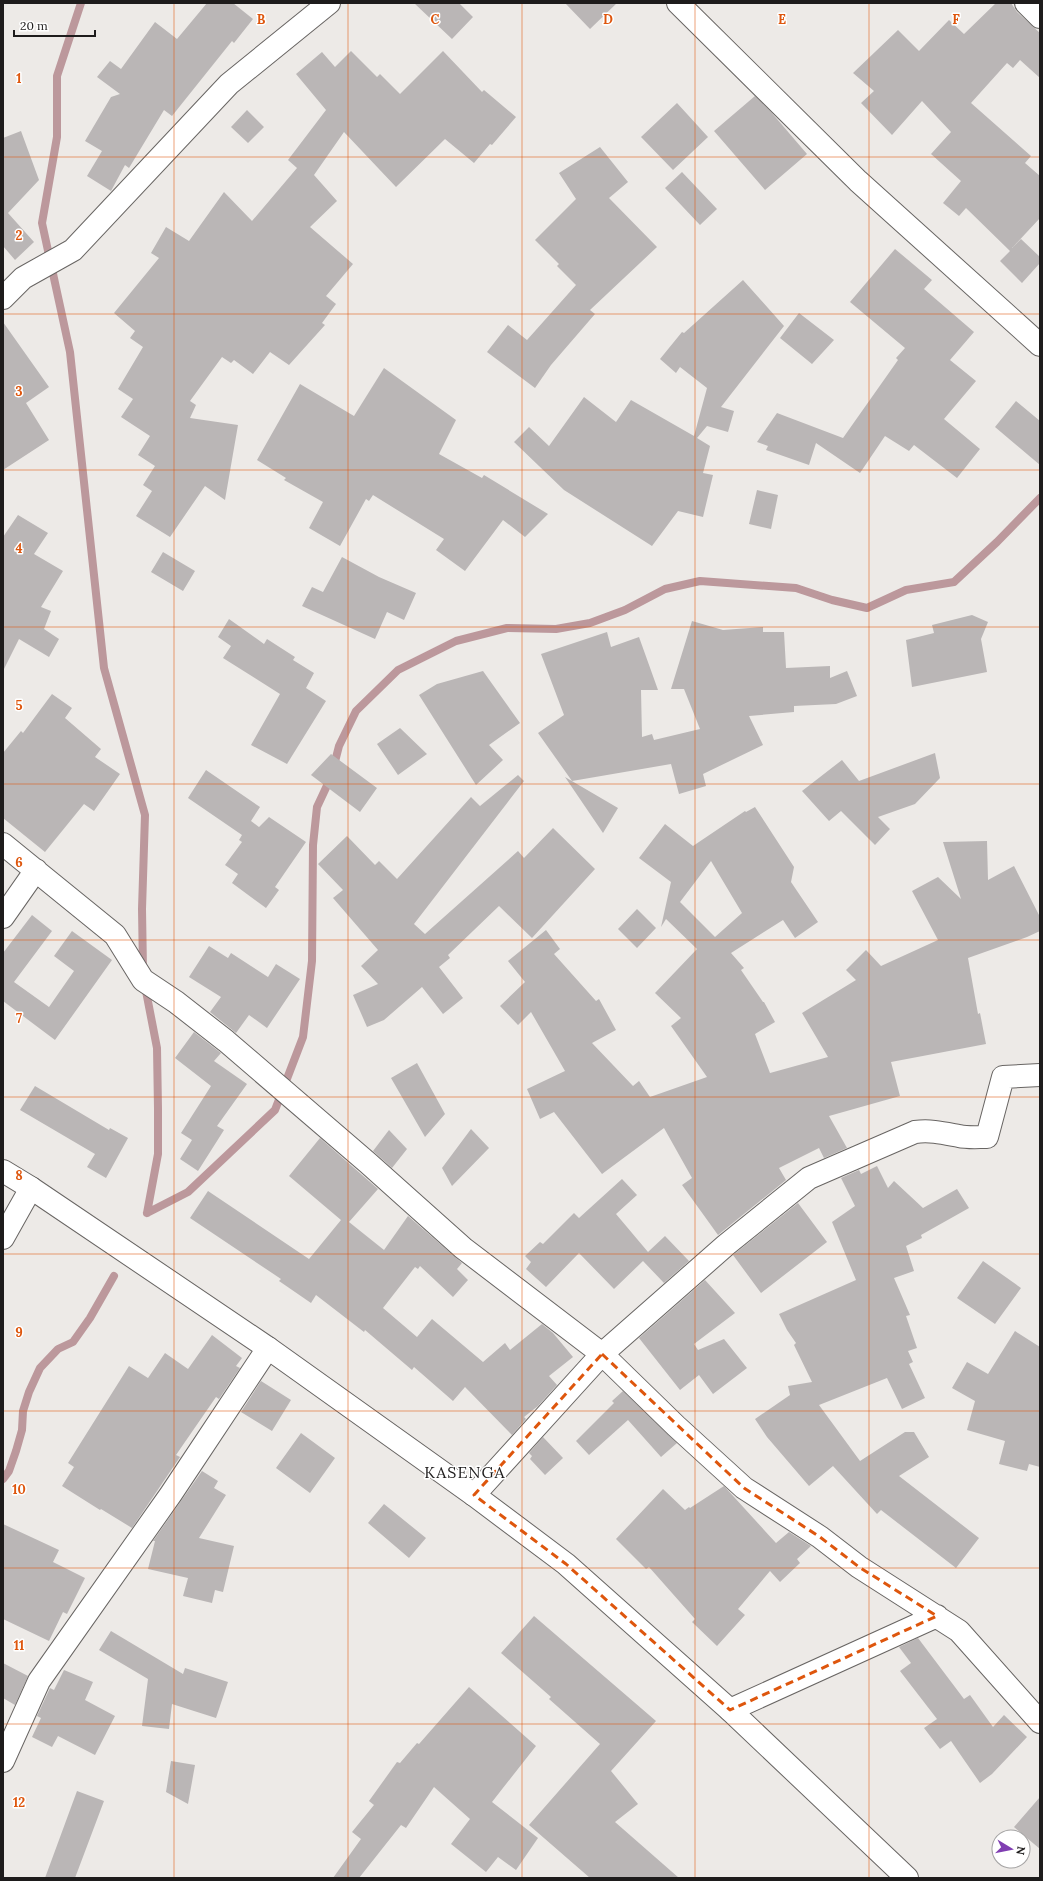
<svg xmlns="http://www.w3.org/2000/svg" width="1043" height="1881" font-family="Lora,serif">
<rect width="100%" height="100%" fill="#edeae7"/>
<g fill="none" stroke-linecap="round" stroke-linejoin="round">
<!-- stream -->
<path stroke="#bc989c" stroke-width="8" d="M 81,3 L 57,76 L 57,137 L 42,223 L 70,352 L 104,668 L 145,815 L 142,909 L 143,970
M 145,986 L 157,1048 L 158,1109 L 158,1154 L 147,1213
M 147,1213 L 188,1192 L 275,1110 L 303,1037 L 312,961 L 313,845 L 317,807 L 331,777 L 339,746 L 356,711 L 398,670 L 456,641 L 507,628 L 556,629 L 590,623 L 625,610 L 665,589 L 700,581 L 796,588 L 832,600 L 867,608 L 906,590 L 954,582 L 997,542 L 1040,498
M 3,1479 L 9,1471 L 16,1451 L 22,1430 L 23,1411 L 29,1392 L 40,1368 L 58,1349 L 73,1342 L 90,1318 L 114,1276"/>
</g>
<!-- building -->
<path fill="#bab6b6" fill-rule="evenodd" d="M 207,3 L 233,3 L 253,19 L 234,43 L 232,41 L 172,116 L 164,110 L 129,168 L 125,165 L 111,191 L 87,176 L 102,151 L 85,141 L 111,97 L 120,94 L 97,77 L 110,61 L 121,69 L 155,22 L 177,39 Z
M 414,3 L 459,3 L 473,17 L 452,39 Z
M 565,3 L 617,3 L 590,29 Z
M 996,3 L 1011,3 L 1017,12 L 1040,33 L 1040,78 L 1020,60 L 1013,68 L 1007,63 L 971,103 L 1031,156 L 1025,163 L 1040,176 L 1040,218 L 1012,248 L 1021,239 L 1040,257 L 1040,263 L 1022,283 L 1000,261 L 1010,251 L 966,208 L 959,216 L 943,203 L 961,181 L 931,154 L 951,132 L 922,101 L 892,135 L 861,103 L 874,91 L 853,73 L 898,30 L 919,51 L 949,20 L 964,34 Z
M 351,51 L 377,77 L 380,74 L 400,94 L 443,51 L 482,92 L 484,90 L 516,117 L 492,145 L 490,144 L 474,163 L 445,139 L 396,187 L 344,132 L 314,175 L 337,201 L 310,227 L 353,264 L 326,296 L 336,304 L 322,323 L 325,325 L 289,365 L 270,352 L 253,374 L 234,360 L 231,363 L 222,357 L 190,401 L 196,405 L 190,418 L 238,425 L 225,500 L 205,486 L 170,537 L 136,516 L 152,491 L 143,485 L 155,466 L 138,455 L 150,436 L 121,417 L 133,399 L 118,389 L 143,347 L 130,338 L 135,331 L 114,313 L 159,258 L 151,253 L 166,227 L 189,241 L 224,192 L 252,221 L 297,168 L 288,160 L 326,110 L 296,74 L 322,52 L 335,67 Z
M 755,96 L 771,112 L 807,154 L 765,190 L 714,131 Z
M 677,103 L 708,137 L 673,170 L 641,137 Z
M 247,110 L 264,127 L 248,143 L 231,127 Z
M 21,131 L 39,180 L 8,213 L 34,242 L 15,260 L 3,246 L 3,138 Z
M 600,147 L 628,182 L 609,198 L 657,247 L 590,310 L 595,314 L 551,365 L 535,388 L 487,352 L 508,325 L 527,340 L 576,285 L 557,266 L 559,264 L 535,240 L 576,199 L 559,173 Z
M 682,172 L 717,209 L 700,225 L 665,188 Z
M 895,249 L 932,280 L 924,289 L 974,332 L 950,360 L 976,381 L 944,419 L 980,449 L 957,478 L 914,445 L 909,451 L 885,436 L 860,473 L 816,443 L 809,465 L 766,450 L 768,446 L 757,442 L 777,413 L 843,438 L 898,360 L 896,358 L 905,348 L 850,302 Z
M 743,280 L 784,326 L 721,407 L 734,411 L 728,432 L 707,426 L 697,438 L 710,446 L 703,473 L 713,475 L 703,517 L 678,511 L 652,546 L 564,490 L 514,442 L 529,427 L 549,446 L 584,397 L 616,422 L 631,400 L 694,436 L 707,388 L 680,367 L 676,373 L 660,359 L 682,332 L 684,333 Z
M 799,313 L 834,340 L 812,364 L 780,338 Z
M 3,322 L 49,387 L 26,403 L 49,440 L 3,470 Z
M 384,368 L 456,420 L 439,454 L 482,478 L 484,475 L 548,514 L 525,537 L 503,520 L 465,571 L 436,550 L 444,539 L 373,495 L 369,501 L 366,499 L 340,546 L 309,528 L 323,502 L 284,480 L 286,478 L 257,460 L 300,384 L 354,416 Z
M 1016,401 L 1040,421 L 1040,465 L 995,427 Z
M 757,490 L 778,495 L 771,529 L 749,524 Z
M 18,515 L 48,533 L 34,554 L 63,571 L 41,607 L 51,611 L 44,629 L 59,639 L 49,657 L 19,639 L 3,671 L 3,537 Z
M 163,552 L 195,571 L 183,591 L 151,572 Z
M 342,557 L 379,577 L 416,593 L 404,620 L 387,612 L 375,639 L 302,606 L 312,587 L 323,592 Z
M 972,615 L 988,622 L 981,639 L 987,672 L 912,687 L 906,640 L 934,633 L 932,625 Z
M 229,619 L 264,644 L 267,639 L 295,657 L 293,660 L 314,673 L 306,688 L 326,701 L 287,764 L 251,745 L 280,694 L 223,658 L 231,646 L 218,637 Z
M 692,621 L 723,630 L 763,627 L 763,632 L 784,632 L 786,668 L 830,666 L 830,678 L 847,671 L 857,696 L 836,704 L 794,706 L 794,712 L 749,716 L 763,745 L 703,774 L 706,786 L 679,794 L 671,764 L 572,781 L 538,733 L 564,715 L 541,654 L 607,632 L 611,647 L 639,637 L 658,690 L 641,690 L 642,737 L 652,734 L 654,740 L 700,729 L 684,689 L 671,689 Z
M 483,671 L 520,723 L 489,745 L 503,760 L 476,785 L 419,695 L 437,684 Z
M 52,694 L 72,708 L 65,718 L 101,749 L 95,757 L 120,774 L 94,811 L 84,804 L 45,852 L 3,818 L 3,753 L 21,731 L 23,733 Z
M 400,728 L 427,754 L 398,775 L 377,744 Z
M 935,753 L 940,778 L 915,804 L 878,817 L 890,829 L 875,845 L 841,811 L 829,821 L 802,791 L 842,760 L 859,781 Z
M 331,754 L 377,788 L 360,812 L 311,775 Z
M 206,770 L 260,807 L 251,821 L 259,827 L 269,817 L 306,842 L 275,887 L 279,890 L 266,908 L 232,883 L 238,874 L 225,865 L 242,842 L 239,840 L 242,835 L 188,798 Z
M 518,775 L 524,781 L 414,924 L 425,934 L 518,851 L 524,858 L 553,828 L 595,869 L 532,938 L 499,906 L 448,955 L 450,958 L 439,967 L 463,998 L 443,1014 L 422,987 L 384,1020 L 367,1027 L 353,995 L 378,984 L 361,966 L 378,950 L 333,898 L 343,890 L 318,864 L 347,836 L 375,865 L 379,861 L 397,879 L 471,797 L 480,806 Z
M 565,777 L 618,808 L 603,833 Z
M 755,807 L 794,867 L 791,882 L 818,922 L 795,938 L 783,920 L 731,953 L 744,968 L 741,970 L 763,1002 L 764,1002 L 775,1022 L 755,1034 L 770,1073 L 828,1057 L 802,1013 L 856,980 L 846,970 L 866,950 L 881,966 L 938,940 L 912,891 L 938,877 L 961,899 L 943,842 L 987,841 L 988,880 L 1014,866 L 1040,917 L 1040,931 L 1027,937 L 968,958 L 978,1014 L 980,1013 L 986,1044 L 891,1062 L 900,1096 L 829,1116 L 847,1148 L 824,1158 L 819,1148 L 779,1168 L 786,1180 L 718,1235 L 682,1185 L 692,1178 L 664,1128 L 602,1174 L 554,1112 L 540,1119 L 527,1089 L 565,1071 L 531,1012 L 518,1025 L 500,1006 L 525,982 L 508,961 L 546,930 L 560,949 L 554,954 L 596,1001 L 599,999 L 616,1030 L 592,1043 L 633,1086 L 639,1081 L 650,1097 L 707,1077 L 671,1026 L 681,1018 L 655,993 L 697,949 L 666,919 L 661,927 L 671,882 L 639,858 L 665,824 L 693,846 L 745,811 L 746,812 ZM 711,861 L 742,913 L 715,937 L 680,902 Z
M 637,909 L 656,928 L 637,948 L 618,929 Z
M 32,915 L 52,931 L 14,982 L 49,1007 L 74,971 L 54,956 L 72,931 L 112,960 L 55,1040 L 3,1001 L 3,953 Z
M 209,946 L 228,958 L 231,953 L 268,977 L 276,964 L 300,979 L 267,1028 L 249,1015 L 236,1033 L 210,1012 L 221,997 L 189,977 Z
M 194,1032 L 221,1053 L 214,1061 L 247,1084 L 217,1126 L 224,1130 L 198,1171 L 180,1159 L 192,1140 L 181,1133 L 211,1086 L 175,1058 Z
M 417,1063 L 445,1114 L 425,1137 L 391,1078 Z
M 35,1086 L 109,1130 L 110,1128 L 128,1138 L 106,1178 L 87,1167 L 95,1154 L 20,1110 Z
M 471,1129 L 489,1148 L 452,1186 L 442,1168 Z
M 389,1130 L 407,1149 L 392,1168 L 373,1151 Z
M 320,1138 L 378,1189 L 349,1222 L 384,1250 L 408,1216 L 462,1263 L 457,1269 L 468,1280 L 453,1297 L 420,1266 L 418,1269 L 415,1267 L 383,1308 L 417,1337 L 432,1319 L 483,1362 L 505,1343 L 510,1350 L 542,1324 L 553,1333 L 573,1357 L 549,1376 L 557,1385 L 538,1406 L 524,1417 L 526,1419 L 512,1435 L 465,1387 L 453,1401 L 414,1367 L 412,1370 L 365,1330 L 364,1332 L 316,1295 L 311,1303 L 279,1281 L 281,1279 L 190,1218 L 208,1191 L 309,1259 L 341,1220 L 289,1176 Z
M 877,1166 L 888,1188 L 894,1181 L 923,1208 L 957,1189 L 969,1208 L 921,1235 L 922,1238 L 906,1246 L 914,1271 L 894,1278 L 910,1315 L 906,1316 L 917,1348 L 908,1351 L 913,1362 L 909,1364 L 925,1398 L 902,1409 L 887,1378 L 819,1405 L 860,1461 L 905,1432 L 914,1432 L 929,1457 L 899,1476 L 979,1538 L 956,1568 L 881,1510 L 877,1514 L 833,1466 L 809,1486 L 767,1437 L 755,1419 L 790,1395 L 788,1386 L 812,1382 L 794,1345 L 796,1343 L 787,1330 L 779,1314 L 856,1280 L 832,1222 L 855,1206 L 841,1178 L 859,1170 L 861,1174 Z
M 622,1179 L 637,1195 L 616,1214 L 648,1252 L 665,1236 L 689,1261 L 664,1283 L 643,1261 L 614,1289 L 579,1253 L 546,1287 L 526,1269 L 531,1262 L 525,1256 L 540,1242 L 543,1244 L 574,1213 L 579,1218 Z
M 798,1203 L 827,1242 L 761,1293 L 733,1255 Z
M 983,1261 L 1021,1288 L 995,1324 L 957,1298 Z
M 705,1280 L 735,1313 L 694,1344 L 698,1350 L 724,1339 L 747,1368 L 713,1394 L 699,1375 L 680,1390 L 639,1338 Z
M 1015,1331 L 1040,1347 L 1040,1467 L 1029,1464 L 1027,1471 L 999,1464 L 1005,1441 L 967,1430 L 975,1401 L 952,1388 L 967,1362 L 988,1374 Z
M 212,1335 L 242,1358 L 236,1366 L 240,1368 L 219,1399 L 216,1397 L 176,1455 L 180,1457 L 132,1528 L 101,1509 L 100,1510 L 62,1486 L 74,1467 L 68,1463 L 129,1366 L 148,1378 L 165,1353 L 188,1369 Z
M 261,1381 L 291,1400 L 272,1431 L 241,1412 Z
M 623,1391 L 677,1443 L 661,1457 L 628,1420 L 589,1455 L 576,1441 L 614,1403 L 612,1401 Z
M 301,1433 L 335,1458 L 310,1493 L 276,1468 Z
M 543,1437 L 563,1458 L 545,1475 L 530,1459 L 532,1456 L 529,1453 Z
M 202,1471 L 218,1481 L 214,1488 L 226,1495 L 199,1538 L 234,1546 L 223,1592 L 215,1590 L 212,1603 L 183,1596 L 188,1578 L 148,1569 L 155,1541 L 153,1541 Z
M 724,1486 L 776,1543 L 789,1532 L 811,1546 L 797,1559 L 800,1563 L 780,1582 L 770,1571 L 738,1609 L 745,1615 L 717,1646 L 692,1622 L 695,1619 L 649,1567 L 646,1569 L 616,1539 L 663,1489 L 685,1510 L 689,1507 L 690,1508 Z
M 384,1504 L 426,1538 L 409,1558 L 368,1523 Z
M 3,1524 L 59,1550 L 53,1562 L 85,1578 L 67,1614 L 63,1612 L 49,1641 L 3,1619 Z
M 534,1616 L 656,1721 L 611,1771 L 638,1804 L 615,1822 L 679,1878 L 590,1878 L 529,1825 L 600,1744 L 549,1699 L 551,1697 L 501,1653 Z
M 111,1631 L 183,1674 L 185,1668 L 228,1682 L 216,1718 L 172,1704 L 169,1729 L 142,1726 L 148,1679 L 99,1650 Z
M 918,1638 L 964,1699 L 970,1695 L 993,1727 L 1004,1715 L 1027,1737 L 992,1774 L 980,1783 L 951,1741 L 940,1749 L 924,1728 L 937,1719 L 900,1671 L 911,1663 L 899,1647 Z
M 3,1663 L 28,1676 L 15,1705 L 3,1698 Z
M 64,1670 L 93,1682 L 85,1700 L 115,1716 L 95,1755 L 58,1736 L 52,1747 L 32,1737 L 41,1718 L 37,1716 L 50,1688 L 54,1690 Z
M 469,1687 L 536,1746 L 492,1802 L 538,1838 L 516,1870 L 498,1857 L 486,1872 L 451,1844 L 470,1819 L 434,1787 L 406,1828 L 401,1825 L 359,1878 L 333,1878 L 361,1839 L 352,1832 L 374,1805 L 369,1801 L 397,1762 L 400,1763 L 417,1743 L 419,1744 Z
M 171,1761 L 195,1765 L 188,1804 L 166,1792 Z
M 77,1791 L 104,1801 L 75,1878 L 45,1878 Z
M 1040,1797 L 1040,1849 L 1014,1827 Z"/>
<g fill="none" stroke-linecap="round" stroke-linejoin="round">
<!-- minor casing -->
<g stroke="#686563" stroke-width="24">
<path id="minor" d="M 678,3 L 858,181 L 1040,345
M 1026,3 L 1040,17
M 3,298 L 23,278 L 73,250 L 229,84 L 329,3
M 3,844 L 115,935 L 143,980 L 176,1002 L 226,1041 L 368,1163 L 463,1248 L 602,1354 L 676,1426 L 744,1488 L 820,1537 L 859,1567 L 959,1631 L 1040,1722
M 3,917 L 36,870
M 3,1238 L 31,1188
M 474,1495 L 602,1354 L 726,1245 L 809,1178 L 915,1132 C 931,1130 943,1133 959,1136 C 968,1138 978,1137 987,1137 L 1003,1077 L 1040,1075
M 730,1710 L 937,1616
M 3,1761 L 39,1681 L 171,1494 L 268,1348"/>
</g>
<!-- highway casing -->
<g stroke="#686563" stroke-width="24">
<path id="highway" d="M 3,1171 L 31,1188 L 268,1348 L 474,1495 L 566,1564 L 730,1710 L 907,1878"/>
</g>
<!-- minor -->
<use href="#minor" stroke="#fff" stroke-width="22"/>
<!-- highway -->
<use href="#highway" stroke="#fff" stroke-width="22"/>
</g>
<!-- marked area -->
<path fill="none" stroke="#de560d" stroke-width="3" stroke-dasharray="8 5" stroke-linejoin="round" d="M 602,1354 L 744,1488 L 820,1537 L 859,1567 L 937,1616 L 730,1710 L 566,1564 L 474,1495 Z"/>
<!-- grid -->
<path fill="none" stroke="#de560d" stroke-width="1" stroke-opacity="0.55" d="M 174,3 L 174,1878M 348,3 L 348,1878M 522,3 L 522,1878M 695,3 L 695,1878M 869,3 L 869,1878M 3,157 L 1040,157M 3,314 L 1040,314M 3,470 L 1040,470M 3,627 L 1040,627M 3,784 L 1040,784M 3,940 L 1040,940M 3,1097 L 1040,1097M 3,1254 L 1040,1254M 3,1411 L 1040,1411M 3,1568 L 1040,1568M 3,1724 L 1040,1724"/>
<g text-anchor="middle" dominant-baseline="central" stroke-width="3" stroke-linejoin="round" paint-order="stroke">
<!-- quarter labels -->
<g font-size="16" letter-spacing="1" fill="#1e1c1c" stroke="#fff">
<text x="465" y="1472">KASENGA</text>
</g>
</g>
<g font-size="13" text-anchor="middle" font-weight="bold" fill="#de560d" stroke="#fff" stroke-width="3" stroke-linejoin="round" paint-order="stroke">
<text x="261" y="24">B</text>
<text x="435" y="24">C</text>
<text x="608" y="24">D</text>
<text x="782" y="24">E</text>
<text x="956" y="24">F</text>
<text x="19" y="83">1</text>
<text x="19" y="240">2</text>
<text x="19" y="396">3</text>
<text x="19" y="553">4</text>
<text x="19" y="710">5</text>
<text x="19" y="867">6</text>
<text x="19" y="1023">7</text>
<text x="19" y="1180">8</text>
<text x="19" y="1337">9</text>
<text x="19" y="1494">10</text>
<text x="19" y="1650">11</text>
<text x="19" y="1807">12</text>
</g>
<!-- border -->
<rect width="1043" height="1881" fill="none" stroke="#1e1c1c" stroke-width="8"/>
<!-- north arrow -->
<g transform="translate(1011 1849) rotate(100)"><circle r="19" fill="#ffffff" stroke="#a5a4a4"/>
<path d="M0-3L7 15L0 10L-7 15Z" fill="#803eb2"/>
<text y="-6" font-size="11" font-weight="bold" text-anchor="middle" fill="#1e1c1c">N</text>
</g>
<!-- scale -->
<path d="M14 30v6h81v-6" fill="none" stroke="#1e1c1c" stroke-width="2"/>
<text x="20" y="30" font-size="12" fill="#1e1c1c" stroke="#ffffff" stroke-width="3" paint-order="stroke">20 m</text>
</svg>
